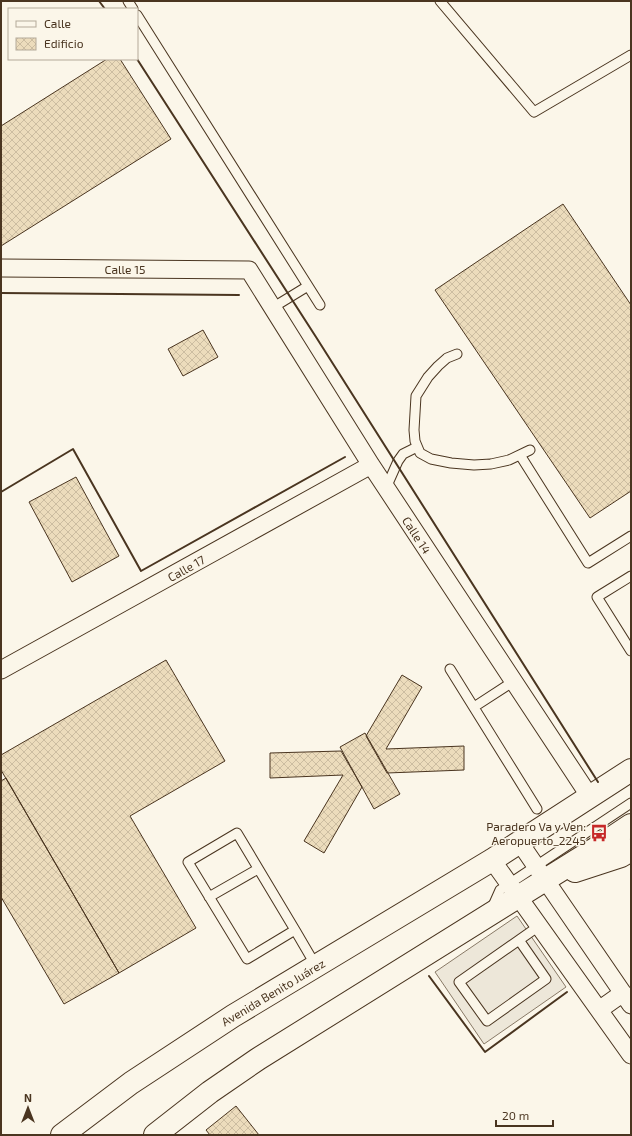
<svg xmlns="http://www.w3.org/2000/svg" width="632" height="1136" font-family="'Exo 2',sans-serif">
<defs>
<pattern id="building-cross-hatch" width="8" height="8" patternUnits="userSpaceOnUse"><rect width="8" height="8" fill="#ecdcbc"/><path d="M0 0l8 8M0 8l8-8" fill="none" stroke="#ccbda1"/></pattern>
</defs>
<rect width="100%" height="100%" fill="#fbf6e9"/>
<!-- parking -->
<path fill="#ede7d9" stroke="#887966" d="M 517,916 L 566,987 L 484,1044 L 435,972 Z"/>
<!-- building -->
<path fill="url(#building-cross-hatch)" stroke="#4a3520" d="M 107,59 L 120,59 L 171,139 L 1,246 L 1,126 Z
M 563,204 L 631,305 L 631,491 L 590,518 L 435,290 Z
M 203,330 L 218,357 L 183,376 L 168,349 Z
M 76,477 L 119,556 L 72,582 L 29,502 Z
M 166,660 L 225,761 L 130,816 L 196,928 L 119,973 L 1,770 L 1,755 Z
M 402,675 L 422,687 L 386,749 L 464,746 L 464,770 L 387,773 L 366,736 Z
M 365,733 L 400,794 L 374,809 L 340,747 Z
M 341,751 L 362,787 L 324,853 L 304,841 L 343,775 L 270,778 L 270,753 Z
M 6,778 L 119,973 L 64,1004 L 1,897 L 1,781 Z
M 236,1106 L 259,1135 L 210,1135 L 206,1130 Z"/>
<g fill="none" stroke-linecap="round" stroke-linejoin="round">
<!-- lane casing -->
<g stroke="#4a3520" stroke-width="11">
<path id="lane" d="M 128,1 L 133,9
M 440,1 L 534,112 L 631,55
M 137,15 L 320,305
M 272,308 L 308,286
M 457,354 L 447,358 L 438,366 L 428,377 L 416,396 L 414,430 L 415,441 L 420,453 L 431,459 L 451,463 L 474,465 L 491,464 L 509,460 L 530,450
M 520,455 L 588,563 L 631,536
M 386,488 L 398,461 L 403,454 L 417,447
M 631,576 L 597,597 L 631,651
M 450,669 L 537,809
M 474,707 L 514,681
M 237,833 L 295,930 L 247,959 L 188,862 Z
M 209,897 L 258,869
M 492,908 L 500,890 L 631,803
M 295,930 L 316,966
M 519,940 L 546,979 L 487,1021 L 459,982 L 539,926"/>
</g>
<!-- street casing -->
<g stroke="#4a3520" stroke-width="19">
<path id="street" d="M 1,268 L 249,270 L 371,465 L 590,797
M 1,670 L 371,465
M 520,843 L 631,1005
M 492,860 L 631,1055
M 599,1010 L 623,993"/>
</g>
<!-- primary casing -->
<g stroke="#4a3520" stroke-width="24">
<path id="primary" d="M 575,871 L 621,856 L 631,850
M 62,1135 L 131,1083 L 233,1016 L 492,860 L 631,770
M 155,1135 L 210,1092 L 258,1059 L 598,847 L 631,825"/>
</g>
<!-- lane -->
<use href="#lane" stroke="#fbf6e9" stroke-width="9"/>
<!-- street -->
<use href="#street" stroke="#fbf6e9" stroke-width="17"/>
<!-- primary -->
<use href="#primary" stroke="#fbf6e9" stroke-width="22"/>
<!-- wall -->
<path stroke="#4a3520" stroke-width="2" d="M 99,1 L 105,9
M 137,59 L 316,337 L 598,782
M 1,293 L 239,295
M 1,492 L 73,449 L 141,571 L 345,457
M 429,976 L 485,1052 L 567,992"/>
</g>
<!-- icons -->
<defs>
<g id="bus-bare" transform="scale(1.38)"><path d="M-5-6H5V4H4V6H2V4H-2V6H-4V4H-5ZM-3.5-4V0h7V-4ZM-3.5 1.2v1.5H-2V1.2ZM2 1.2v1.5H3.5V1.2Z" fill="#c62828" stroke="#fbf6e9" stroke-width="2.5" paint-order="stroke"/></g>
</defs>
<g fill-rule="evenodd">
<use href="#bus-bare" x="599" y="833"/>
</g>
<g text-anchor="middle" dominant-baseline="central" stroke-width="3" stroke-linejoin="round" paint-order="stroke">
<!-- street labels -->
<g font-size="12" fill="#4a3520" stroke="#fbf6e9">
<text x="125" y="269">Calle 15</text>
<text transform="translate(417 535) rotate(57)">Calle 14</text>
<text transform="translate(186 568) rotate(-29)">Calle 17</text>
<text transform="translate(273 992) rotate(-31)">Avenida Benito Juárez</text>
</g>
<!-- poi labels -->
<g font-size="12" fill="#4a3520" stroke="#fbf6e9" text-anchor="end">
<text x="586" y="826">Paradero Va y Ven:<tspan x="586" dy="14">Aeropuerto_2245</tspan></text>
</g>
</g>
<!-- border -->
<rect width="632" height="1136" fill="none" stroke="#4a3520" stroke-width="4"/>
<!-- legend -->
<rect x="8" y="8" width="130" height="52" fill="#fbf6e9" stroke="#b4a999"/>
<rect x="16" y="21" width="20" height="6" fill="#fbf6e9" stroke="#b4a999"/>
<text x="44" y="28" font-size="12" fill="#4a3520">Calle</text>
<rect x="16" y="38" width="20" height="12" fill="url(#building-cross-hatch)" stroke="#b4a999"/>
<text x="44" y="48" font-size="12" fill="#4a3520">Edificio</text>
<!-- north arrow -->
<g transform="translate(28 1108)" stroke="#fbf6e9" stroke-width="3" paint-order="stroke">
<path d="M0-3L7 15L0 10L-7 15Z" fill="#4a3520"/>
<text y="-6" font-size="11" font-weight="bold" text-anchor="middle" fill="#4a3520">N</text>
</g>
<!-- scale -->
<path d="M496 1120v6h57v-6" fill="none" stroke="#4a3520" stroke-width="2"/>
<text x="502" y="1120" font-size="12" fill="#4a3520" stroke="#fbf6e9" stroke-width="3" paint-order="stroke">20 m</text>
</svg>
